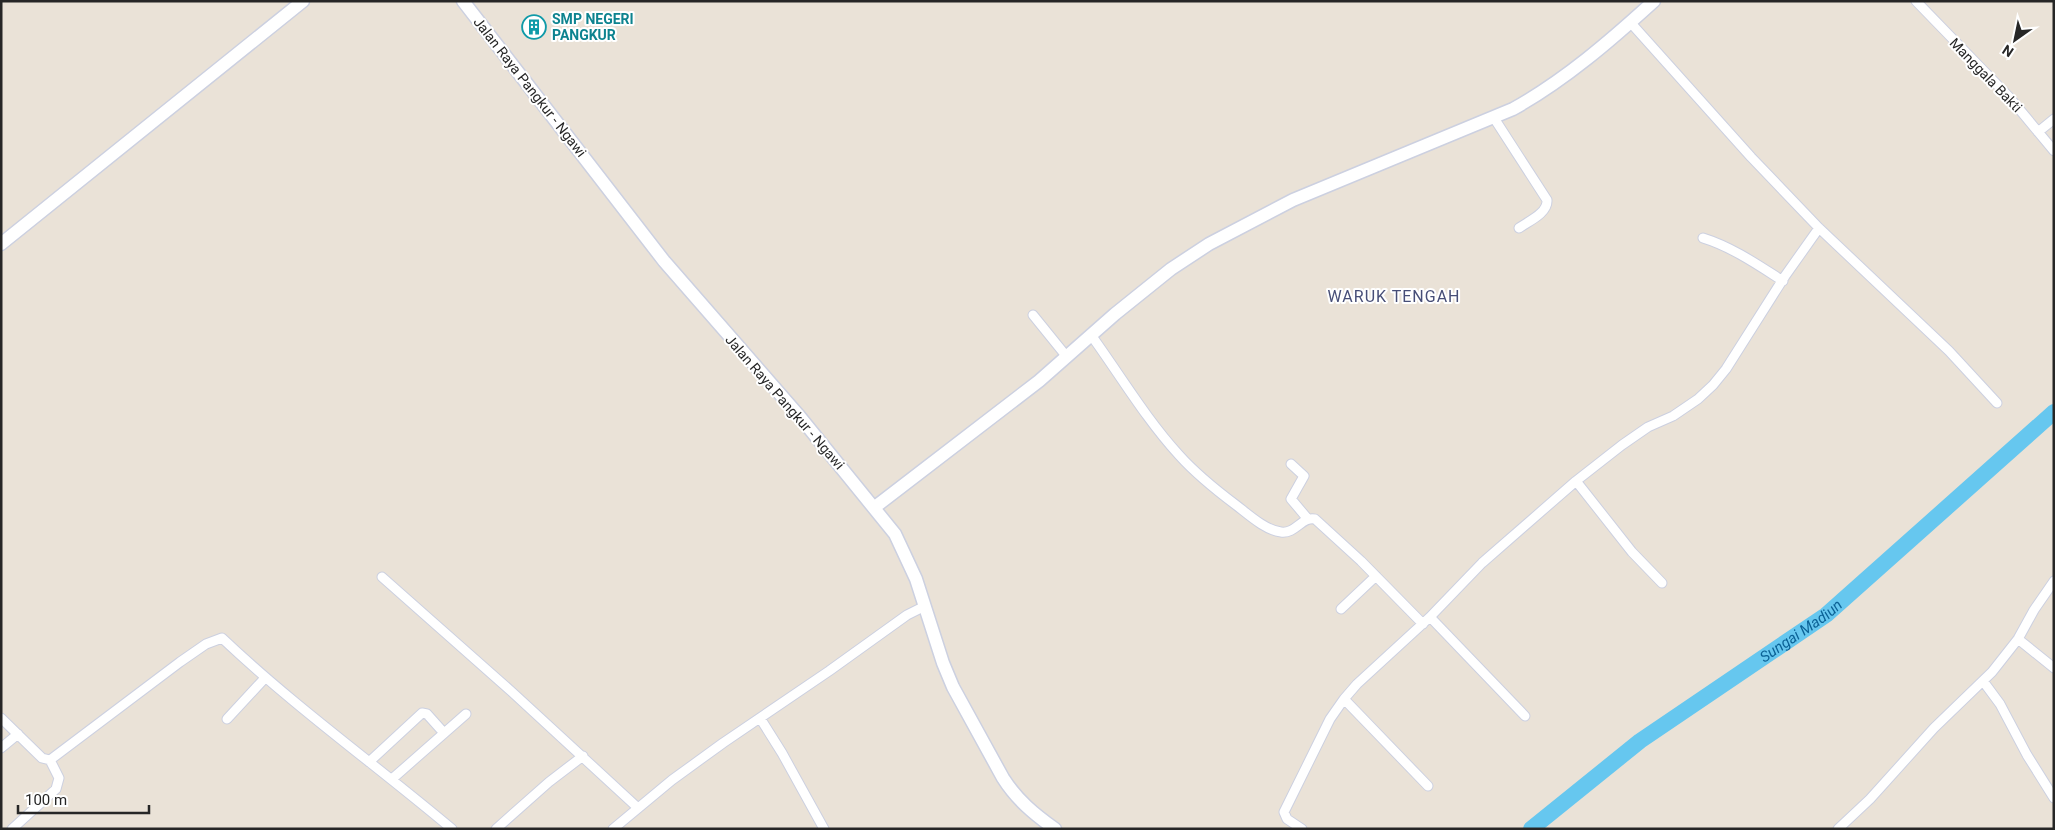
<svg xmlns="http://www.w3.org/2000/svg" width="2055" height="830" font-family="Roboto,sans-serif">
<rect width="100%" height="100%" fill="#eae2d7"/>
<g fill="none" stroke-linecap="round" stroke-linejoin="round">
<!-- river -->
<path stroke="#66c7ef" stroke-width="16" id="s1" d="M 1531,829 L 1640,741 L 1826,615 L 2054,412"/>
<!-- street casing -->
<g stroke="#ccd0e0" stroke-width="11">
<path id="street" d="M 1916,1 L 2010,98 L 2054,151
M 1630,22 L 1751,157 L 1819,228 L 1949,351 L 1997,403
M 1494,118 L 1547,200 C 1548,213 1529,221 1519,228
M 2038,132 L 2054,119
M 1703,238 C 1732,247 1758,265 1783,281
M 1033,315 L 1067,357
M 1091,335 C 1120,375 1146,419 1179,455 C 1196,474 1216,490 1236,505 C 1249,515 1265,530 1281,532 C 1296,534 1302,516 1315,519 L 1361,561 L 1423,624
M 1291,464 L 1304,476 L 1291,499 L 1307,518
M 1576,481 L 1632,552 L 1662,583
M 382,577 L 512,692 L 638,808
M 1341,609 L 1376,576
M 1430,617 L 1525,716
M 2018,639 L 2054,668
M 1983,681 L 2000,704 L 2027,755 L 2054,798
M 1344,699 L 1428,786
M 1,718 L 42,758 L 50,760 L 180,662 L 206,644 L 222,638 C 295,707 376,765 452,829
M 760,718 L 782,753 L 824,829
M 227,719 L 265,678
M 1,748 L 18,734
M 369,762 L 422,713 L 427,714 L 444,733
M 392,779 L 466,714
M 12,829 L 56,789 L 59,778 L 50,760
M 496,829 L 549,782 L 583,756
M 613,829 L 672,780 L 723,743 L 829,671 L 907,615 L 925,606
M 1302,829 L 1287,819 L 1284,812 L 1330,719 L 1344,699 L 1357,684 L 1430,617 L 1482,563 L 1576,481 L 1622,445 L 1648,427 L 1673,416 L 1698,399 L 1713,385 L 1726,369 L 1785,276 L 1819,228
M 1838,829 L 1870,799 L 1934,728 L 1992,672 L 2018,639 L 2034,610 L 2054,581"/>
</g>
<!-- secondary casing -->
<g stroke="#ccd0e0" stroke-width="15">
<path id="secondary" d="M 463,1 L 664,261 L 800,417 L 895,534 L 916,579 L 943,663 L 953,687 L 1003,778 C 1017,800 1034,814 1055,829
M 1,244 L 303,1
M 875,507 L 1039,381 L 1115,314 L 1171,269 L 1209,244 L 1293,200 L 1513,109 C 1565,80 1610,41 1654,1"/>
</g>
<!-- street -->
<use href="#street" stroke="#fff" stroke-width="9"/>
<!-- secondary -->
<use href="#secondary" stroke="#fff" stroke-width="12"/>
</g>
<!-- icons -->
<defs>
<g id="building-ring" transform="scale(1.25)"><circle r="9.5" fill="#fff" stroke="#0f9aa8" stroke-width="1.5"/><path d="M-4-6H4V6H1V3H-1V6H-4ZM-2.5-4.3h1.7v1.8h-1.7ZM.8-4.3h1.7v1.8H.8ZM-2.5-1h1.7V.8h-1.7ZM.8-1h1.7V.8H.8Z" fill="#0f9aa8"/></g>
</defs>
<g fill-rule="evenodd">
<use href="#building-ring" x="534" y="27"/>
</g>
<g text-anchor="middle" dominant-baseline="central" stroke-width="4" stroke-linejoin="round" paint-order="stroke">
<!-- culture labels -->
<g font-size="14" font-weight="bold" fill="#0d838f" stroke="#fff" text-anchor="start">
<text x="552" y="19">SMP NEGERI<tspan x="552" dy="16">PANGKUR</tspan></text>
</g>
<!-- street labels -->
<g font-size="14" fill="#262626" stroke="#fff">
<text transform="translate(1986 75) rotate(46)">Manggala Bakti</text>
<text transform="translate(530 87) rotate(52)">Jalan Raya Pangkur - Ngawi</text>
<text transform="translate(785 402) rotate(49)">Jalan Raya Pangkur - Ngawi</text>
</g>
<!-- water labels -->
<g font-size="15" font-style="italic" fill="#0b6296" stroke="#fff">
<text stroke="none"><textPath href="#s1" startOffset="335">Sungai Madiun</textPath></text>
</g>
<!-- quarter labels -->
<g font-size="16" letter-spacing="1" fill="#474e77" stroke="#fff">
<text x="1394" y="296">WARUK TENGAH</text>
</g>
</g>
<!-- border -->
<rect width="2055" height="830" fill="none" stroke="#262626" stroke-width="5"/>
<!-- north arrow -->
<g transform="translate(2015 40) rotate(213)" stroke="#ffffff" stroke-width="4" paint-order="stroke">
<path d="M0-4L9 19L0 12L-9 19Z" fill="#262626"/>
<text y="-8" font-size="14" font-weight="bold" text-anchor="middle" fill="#262626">N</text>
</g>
<!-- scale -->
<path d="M18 805v8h131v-8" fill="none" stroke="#262626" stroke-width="2.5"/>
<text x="25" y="805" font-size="15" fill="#262626" stroke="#ffffff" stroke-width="4" paint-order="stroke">100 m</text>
</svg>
